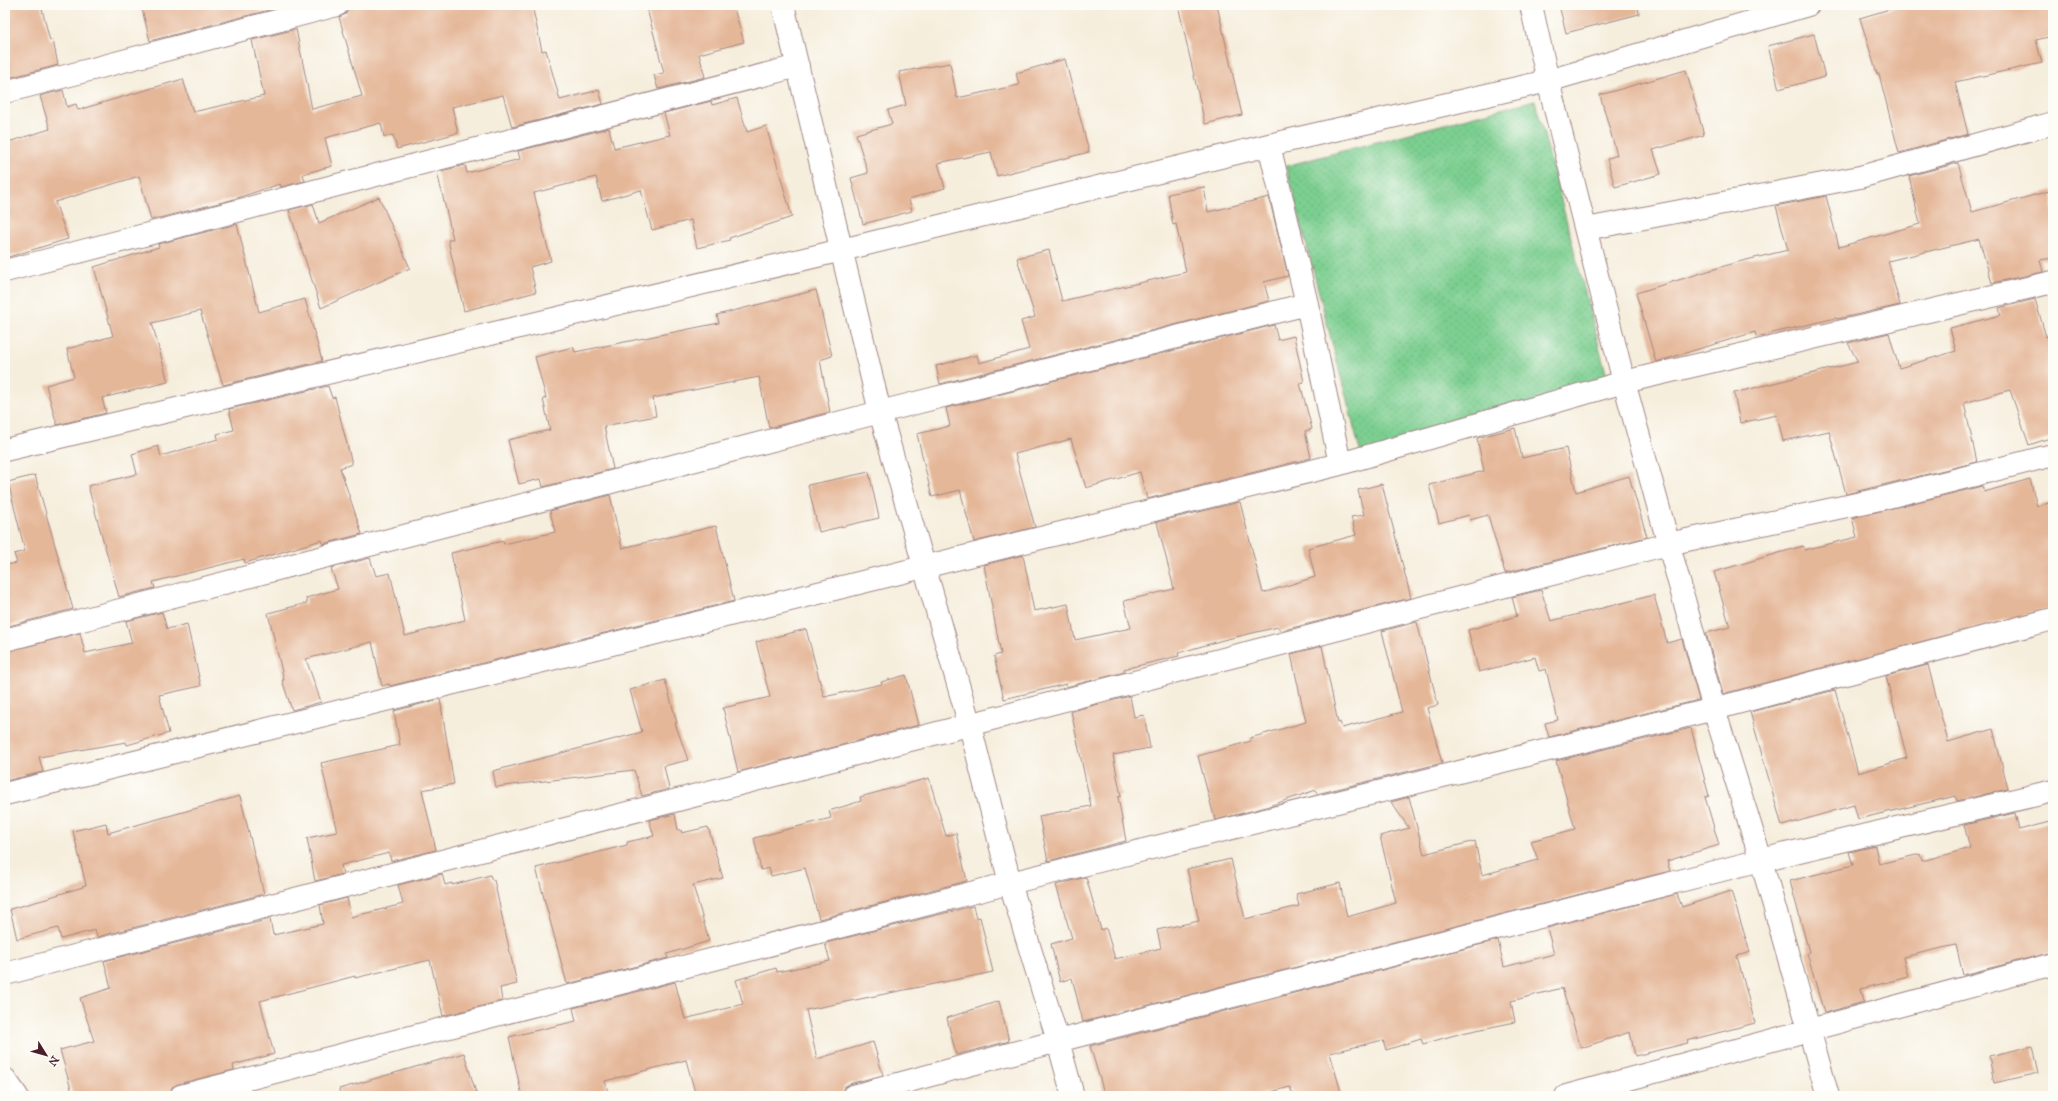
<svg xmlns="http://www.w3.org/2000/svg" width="2058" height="1101" font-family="'IM FELL Great Primer',serif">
<defs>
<pattern id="park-dots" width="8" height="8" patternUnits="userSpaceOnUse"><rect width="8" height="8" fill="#7ccf90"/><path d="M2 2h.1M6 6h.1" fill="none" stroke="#6db17c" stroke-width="1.8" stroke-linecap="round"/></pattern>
</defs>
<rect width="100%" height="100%" fill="#fdfcf7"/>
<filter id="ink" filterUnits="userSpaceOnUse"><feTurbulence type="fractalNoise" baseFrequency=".025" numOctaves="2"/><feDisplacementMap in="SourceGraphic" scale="8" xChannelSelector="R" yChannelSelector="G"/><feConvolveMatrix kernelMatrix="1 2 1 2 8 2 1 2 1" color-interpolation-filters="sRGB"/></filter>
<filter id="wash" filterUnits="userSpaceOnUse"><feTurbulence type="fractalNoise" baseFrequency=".012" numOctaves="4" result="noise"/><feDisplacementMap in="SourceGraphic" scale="16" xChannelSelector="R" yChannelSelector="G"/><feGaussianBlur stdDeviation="0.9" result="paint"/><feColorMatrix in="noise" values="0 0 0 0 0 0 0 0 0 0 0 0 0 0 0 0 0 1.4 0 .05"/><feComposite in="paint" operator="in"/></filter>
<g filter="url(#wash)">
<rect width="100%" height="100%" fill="#f6eedd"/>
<!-- park -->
<path fill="url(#park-dots)" stroke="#63775e" d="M 1535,100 L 1611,392 L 1362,458 L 1286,166 Z"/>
<g id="blocks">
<!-- building -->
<path fill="#e5b799" d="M 5,5 L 41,5 L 50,41 L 53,40 L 58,65 L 5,79 Z
M 141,5 L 288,5 L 150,41 Z
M 349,5 L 532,5 L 542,51 L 546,50 L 560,100 L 599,90 L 603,104 L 512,127 L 503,95 L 452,107 L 458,133 L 397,149 L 393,135 L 384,137 L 381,123 L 325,138 L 332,166 L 303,174 L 305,181 L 281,187 L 280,184 L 231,200 L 151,220 L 139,176 L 55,202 L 68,239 L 5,258 L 5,143 L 50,129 L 40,96 L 63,90 L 67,107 L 76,104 L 78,110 L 183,79 L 193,112 L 264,96 L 252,40 L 296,29 L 312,109 L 362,96 L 339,17 L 346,14 Z
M 646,5 L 733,5 L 744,42 L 699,54 L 705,77 L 658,89 L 654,75 L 664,73 Z
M 1178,5 L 1217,5 L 1242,115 L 1205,124 Z
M 1559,5 L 1638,5 L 1639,14 L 1566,33 Z
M 1903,5 L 2053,5 L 2053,36 L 2036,40 L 2042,63 L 1955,82 L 1968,134 L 1899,153 L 1879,74 L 1877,74 L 1860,18 Z
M 1814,34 L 1825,77 L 1779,89 L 1768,46 Z
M 1065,59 L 1089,152 L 997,176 L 991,152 L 938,163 L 945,188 L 909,199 L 912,211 L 863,224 L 851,178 L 868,173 L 856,134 L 892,124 L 888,110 L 906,105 L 899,72 L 950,63 L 957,98 L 1019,85 L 1016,73 Z
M 1686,70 L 1704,135 L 1653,150 L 1661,174 L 1615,187 L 1607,159 L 1617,155 L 1600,95 Z
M 737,98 L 747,132 L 766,126 L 792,217 L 729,238 L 730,240 L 697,248 L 691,220 L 652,230 L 641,190 L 602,201 L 596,177 L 534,193 L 551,261 L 530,267 L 536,292 L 464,311 L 448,240 L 453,239 L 437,172 L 465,165 L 467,173 L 520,159 L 518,151 L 609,128 L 614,148 L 670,135 L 664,113 L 711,101 L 712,105 Z
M 1958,163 L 1972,212 L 2053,190 L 2053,258 L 2040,260 L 2043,272 L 1992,283 L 1979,239 L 1888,261 L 1900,305 L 1837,319 L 1836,318 L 1756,337 L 1755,332 L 1656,362 L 1636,293 L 1734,263 L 1788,250 L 1776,206 L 1826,196 L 1839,247 L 1920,224 L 1909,176 Z
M 1204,187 L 1208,212 L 1269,197 L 1288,276 L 1264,282 L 1269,301 L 940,384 L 936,366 L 977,355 L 979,363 L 1029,349 L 1021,321 L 1035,317 L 1017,258 L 1049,250 L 1062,301 L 1186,272 L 1176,224 L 1173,225 L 1168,194 Z
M 379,197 L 410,268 L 321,308 L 289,210 L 313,204 L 319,223 Z
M 237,224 L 259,312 L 305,299 L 322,361 L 223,385 L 200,311 L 152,323 L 168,382 L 102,398 L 106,413 L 57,425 L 46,385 L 74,377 L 67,349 L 113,336 L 94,267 L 159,247 L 158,244 Z
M 816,290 L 832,356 L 820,360 L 830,412 L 769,428 L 759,377 L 653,398 L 656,416 L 604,426 L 613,469 L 543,487 L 541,479 L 519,484 L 508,440 L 550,430 L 543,399 L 546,398 L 535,357 L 573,347 L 575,352 L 719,323 L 717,315 Z
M 2035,299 L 2046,337 L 2053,335 L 2053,437 L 2029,445 L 2010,390 L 1964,403 L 1977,462 L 1846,494 L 1829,431 L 1783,441 L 1777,415 L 1740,423 L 1734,393 L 1858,362 L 1848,343 L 1889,333 L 1899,368 L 1956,351 L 1950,328 L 2001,315 L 1999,308 Z
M 1274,325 L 1278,340 L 1294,336 L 1304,382 L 1300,383 L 1312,429 L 1305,431 L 1311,458 L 1147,499 L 1140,472 L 1086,488 L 1071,439 L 1015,454 L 1035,527 L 974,542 L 960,490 L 932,497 L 917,434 L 950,426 L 946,408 Z
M 328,386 L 332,398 L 335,397 L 352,464 L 340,468 L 362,534 L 323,544 L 322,540 L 245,563 L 244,559 L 153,582 L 155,588 L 119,597 L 88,486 L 137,474 L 132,454 L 158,446 L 161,456 L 218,439 L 217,434 L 234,430 L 229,409 Z
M 1515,428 L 1522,458 L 1566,448 L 1576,492 L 1629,476 L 1647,537 L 1505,573 L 1488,515 L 1470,520 L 1469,515 L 1439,523 L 1429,485 L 1484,471 L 1477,438 Z
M 869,472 L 879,518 L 819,532 L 808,485 Z
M 35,475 L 73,609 L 5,627 L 5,565 L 17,563 L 14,554 L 25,551 L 8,482 Z
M 2030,479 L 2037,506 L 2053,502 L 2053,607 L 1723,694 L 1706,633 L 1730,627 L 1714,572 L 1803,546 L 1804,550 L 1857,537 L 1852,518 L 1982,486 L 1984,492 Z
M 1382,484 L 1411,598 L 1280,631 L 1278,627 L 1223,640 L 1178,653 L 1179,656 L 1124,669 L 1125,672 L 1066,687 L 1066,684 L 1004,699 L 994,656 L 1001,654 L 984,565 L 1023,555 L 1034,611 L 1068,604 L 1075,640 L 1131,628 L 1124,601 L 1174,589 L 1157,522 L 1240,502 L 1263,593 L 1315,577 L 1308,548 L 1356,535 L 1351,517 L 1364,515 L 1358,490 Z
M 610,495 L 622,548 L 716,526 L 734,601 L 390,686 L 389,684 L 382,686 L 372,642 L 306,659 L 321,702 L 292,710 L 282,680 L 284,680 L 268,613 L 307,603 L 306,598 L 338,589 L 331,568 L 370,558 L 376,576 L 390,573 L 405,636 L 465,620 L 451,553 L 503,541 L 504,544 L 555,532 L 550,511 Z
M 1541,590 L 1551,621 L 1654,595 L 1667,643 L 1682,639 L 1699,700 L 1549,737 L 1545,723 L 1558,720 L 1546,669 L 1539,671 L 1535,657 L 1479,672 L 1468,630 L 1517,616 L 1512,597 Z
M 162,612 L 167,629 L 187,624 L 201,686 L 159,695 L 169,733 L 127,745 L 126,742 L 39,757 L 43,772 L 5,781 L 5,652 L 80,633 L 85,653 L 132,643 L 126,621 Z
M 1417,622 L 1438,705 L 1427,708 L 1442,763 L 1317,794 L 1316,790 L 1263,808 L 1215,820 L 1198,756 L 1251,741 L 1250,738 L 1306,722 L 1291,654 L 1322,646 L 1338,723 L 1340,722 L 1342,728 L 1402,712 L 1382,631 Z
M 806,629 L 824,697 L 882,684 L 881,682 L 906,675 L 919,725 L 738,772 L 723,708 L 770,697 L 756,642 Z
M 1928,665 L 1948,742 L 1993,729 L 2008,789 L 1957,801 L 1956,796 L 1858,819 L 1854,805 L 1782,826 L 1750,712 L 1835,690 L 1858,773 L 1907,758 L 1886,676 Z
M 665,680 L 677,723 L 675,723 L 688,760 L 664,766 L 669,789 L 642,796 L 634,770 L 496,787 L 493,771 L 642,732 L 630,690 Z
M 1130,696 L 1134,717 L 1144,715 L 1150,748 L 1113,755 L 1121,796 L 1118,797 L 1126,841 L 1048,861 L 1039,816 L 1091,806 L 1071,711 Z
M 440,699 L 454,784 L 422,790 L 436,850 L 391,861 L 389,853 L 341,865 L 343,874 L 315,881 L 307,838 L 337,832 L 321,763 L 400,745 L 394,711 Z
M 1691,728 L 1709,796 L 1705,797 L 1719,845 L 1667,861 L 1670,871 L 1083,1022 L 1072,978 L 1060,982 L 1051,944 L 1072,938 L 1056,885 L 1086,877 L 1101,930 L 1106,928 L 1115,959 L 1161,948 L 1157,930 L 1199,921 L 1187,869 L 1231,859 L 1245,919 L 1299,906 L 1296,894 L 1340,883 L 1347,917 L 1396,903 L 1380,836 L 1409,828 L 1391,802 L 1409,797 L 1424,854 L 1475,841 L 1482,875 L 1538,860 L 1531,841 L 1575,829 L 1556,761 Z
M 929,778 L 946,836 L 956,833 L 967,881 L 819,919 L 805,868 L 771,876 L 769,868 L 761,870 L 754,838 L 831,818 L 829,811 L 861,801 L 860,797 Z
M 240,796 L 264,894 L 97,937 L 95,930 L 61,939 L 58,928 L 17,939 L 10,909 L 50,898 L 50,897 L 83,887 L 82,886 L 86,885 L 73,831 L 106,823 L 108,833 Z
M 2015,813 L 2019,830 L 2053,821 L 2053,952 L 1963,975 L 1956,945 L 1903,957 L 1908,977 L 1861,989 L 1864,1002 L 1824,1013 L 1807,953 L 1809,952 L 1790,881 L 1853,865 L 1849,852 L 1875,846 L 1879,864 L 1920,854 L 1922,861 L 1970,848 L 1964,825 Z
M 675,814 L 678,830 L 681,830 L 682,833 L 708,827 L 723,878 L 693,885 L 709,941 L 667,954 L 668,958 L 567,984 L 536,868 L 627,845 L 627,842 L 654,836 L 649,820 Z
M 442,874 L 445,885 L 452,883 L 452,885 L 490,875 L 492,880 L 494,880 L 517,984 L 500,988 L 502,1001 L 443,1016 L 430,960 L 355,978 L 355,976 L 260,1001 L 274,1054 L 233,1065 L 234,1070 L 178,1084 L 172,1087 L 169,1096 L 73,1096 L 60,1050 L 94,1041 L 80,998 L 111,988 L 104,961 L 270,919 L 273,935 L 323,924 L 320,905 L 347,898 L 351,917 L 403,904 L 398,885 Z
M 1731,891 L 1750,952 L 1737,956 L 1755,1023 L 1687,1041 L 1688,1043 L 1635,1056 L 1630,1032 L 1581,1048 L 1562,988 L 1511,1001 L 1515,1022 L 1462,1033 L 1423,1044 L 1421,1039 L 1386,1050 L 1383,1040 L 1330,1053 L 1342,1096 L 1293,1096 L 1290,1087 L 1256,1096 L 1105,1096 L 1090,1046 L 1498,940 L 1504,967 L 1554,954 L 1547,928 L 1677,894 L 1682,907 Z
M 973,906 L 976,918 L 980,917 L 993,972 L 806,1010 L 817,1059 L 873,1042 L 883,1075 L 849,1084 L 844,1087 L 841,1096 L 696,1096 L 686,1060 L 605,1081 L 609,1096 L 522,1096 L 509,1037 L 576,1021 L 573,1008 L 675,982 L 685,1019 L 743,1004 L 736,980 L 776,968 L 777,972 L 830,961 L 825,943 Z
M 999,1001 L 1009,1041 L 956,1055 L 947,1018 Z
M 2033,1046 L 2039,1073 L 1994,1083 L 1989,1056 Z
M 464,1053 L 477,1096 L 340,1096 L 339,1089 Z"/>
</g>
</g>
<g filter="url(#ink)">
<use href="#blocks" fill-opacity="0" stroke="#a08684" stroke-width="1"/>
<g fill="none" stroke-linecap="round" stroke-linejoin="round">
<!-- minor casing -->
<g stroke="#a08684" stroke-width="24">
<path id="minor" d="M 783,5 L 880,412 L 970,726 L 1010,883 L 1058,1041 L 1073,1096
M 1531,5 L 1548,81 L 1624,382 L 1714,709 L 1761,860 L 1828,1096
M 5,92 L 337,5
M 1269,145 L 1307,304 L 1340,464
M 1586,229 L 1860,177 L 2053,123
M 5,271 L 798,66
M 5,450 L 842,250 L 1269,145 L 1548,81 L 1808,5
M 5,640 L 880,412 L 1307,304
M 5,794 L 1340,464 L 1624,382 L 2053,282
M 5,974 L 1668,544 L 1880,499 L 2053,455
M 5,1079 L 17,1096
M 181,1096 L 1010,883 L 1714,709 L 2053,619
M 853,1096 L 1058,1041 L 1761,860 L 2053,791
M 1566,1096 L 2053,964"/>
</g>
<!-- minor -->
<use href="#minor" stroke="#fff" stroke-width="22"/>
</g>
</g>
<!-- margin -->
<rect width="2058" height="1101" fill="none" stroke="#fdfcf7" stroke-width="20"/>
<!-- north arrow -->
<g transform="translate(46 1055) rotate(127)" stroke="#fdfcf7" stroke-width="3" paint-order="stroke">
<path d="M0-3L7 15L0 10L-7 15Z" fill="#4a1f2b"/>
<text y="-6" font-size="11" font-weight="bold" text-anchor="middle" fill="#4a1f2b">N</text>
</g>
</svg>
